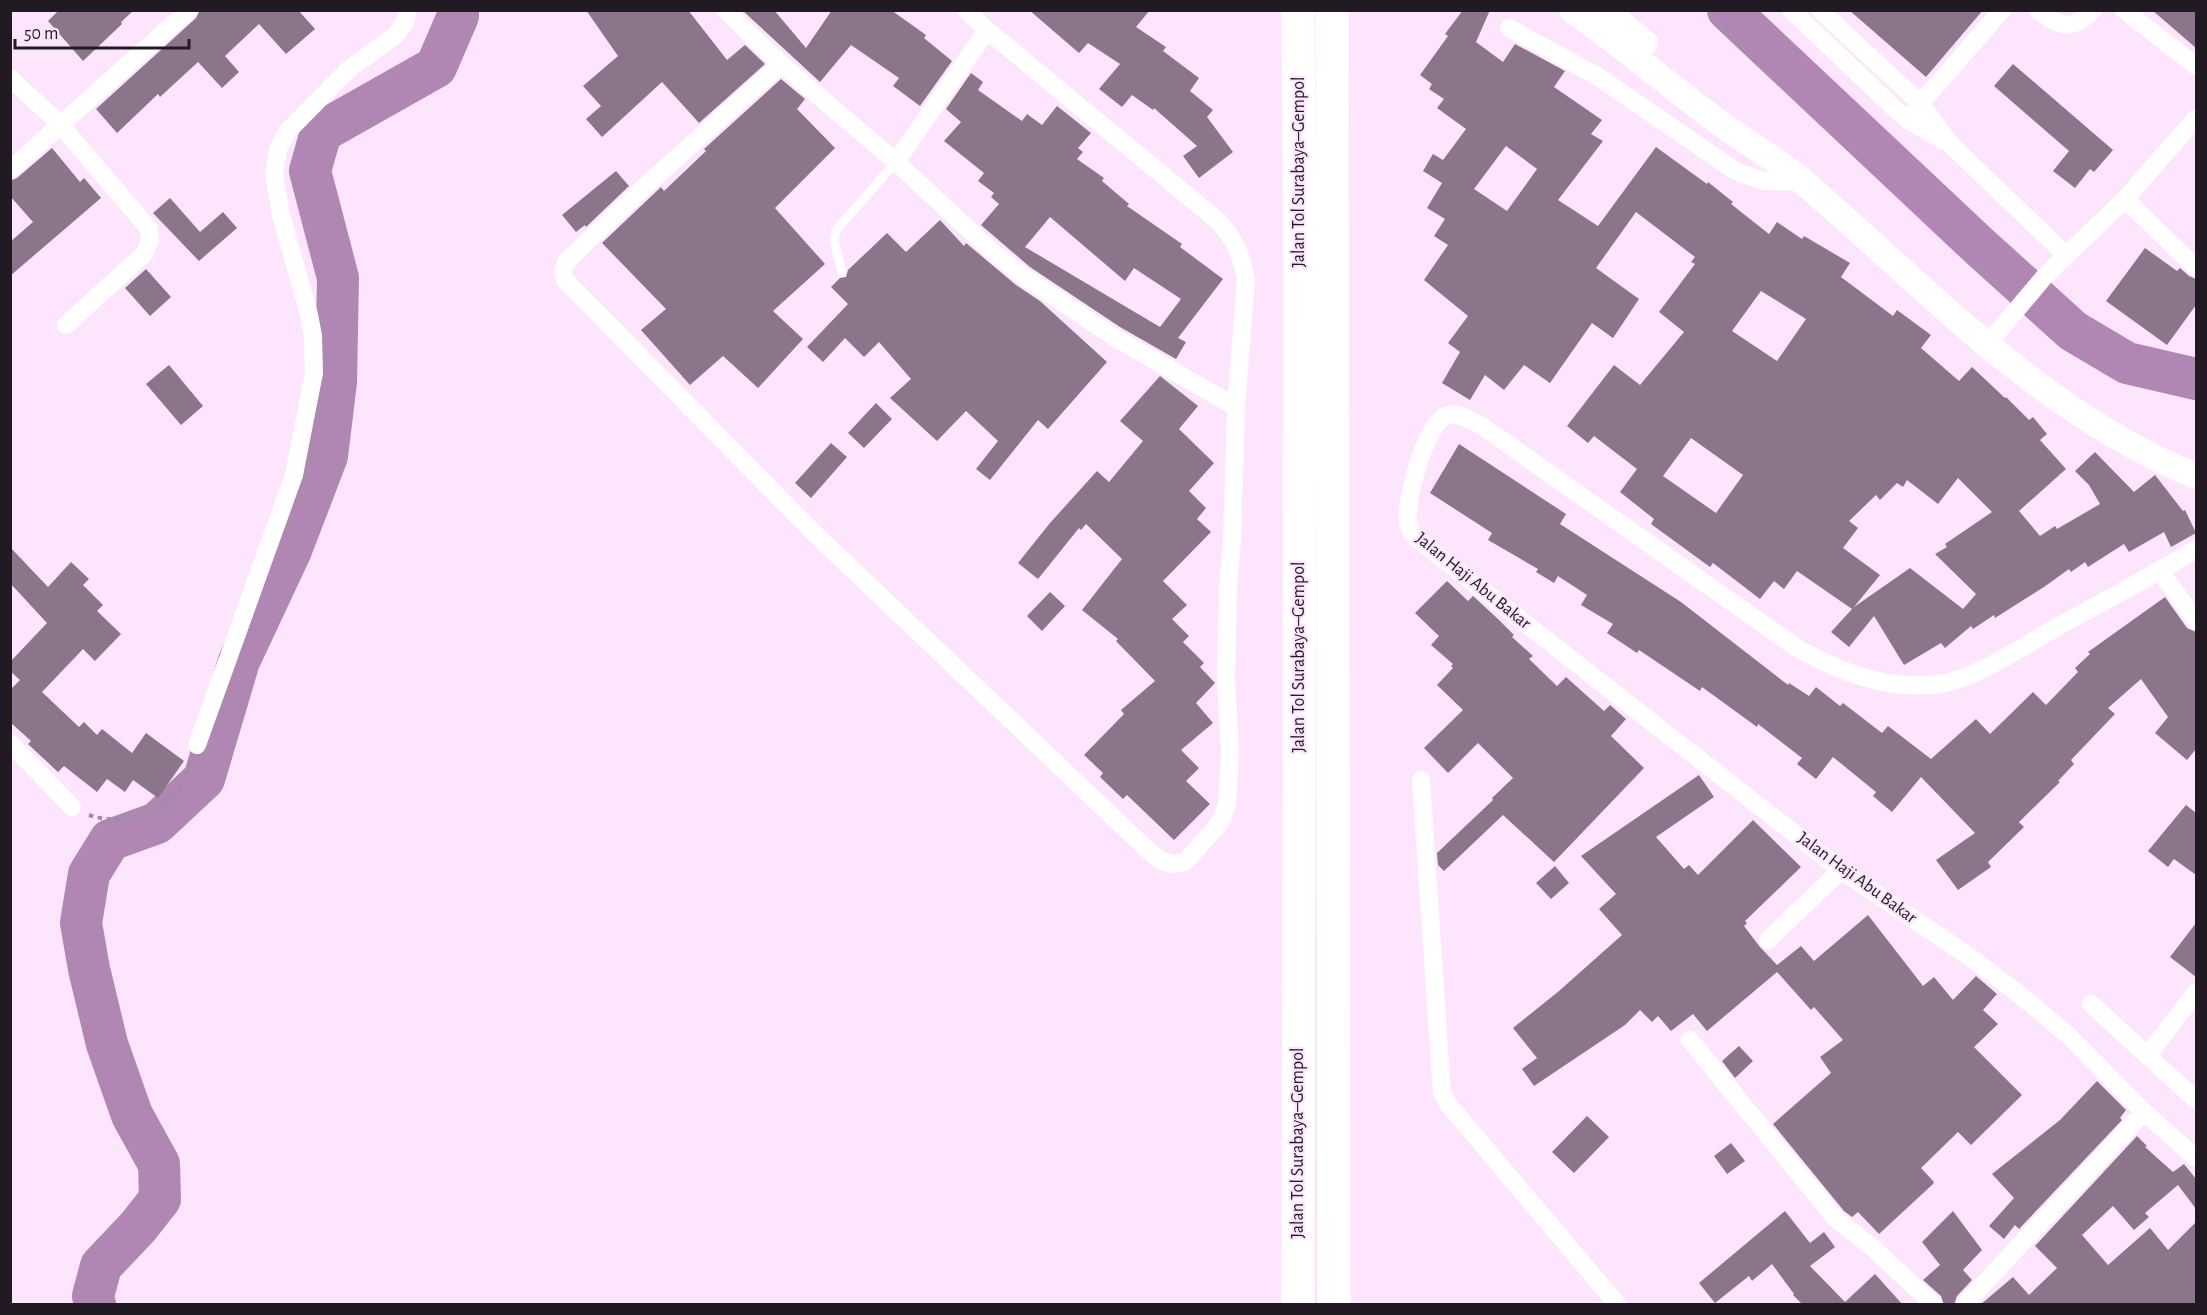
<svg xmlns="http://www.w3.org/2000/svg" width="2207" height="1315" font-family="'Alegreya Sans',sans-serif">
<rect width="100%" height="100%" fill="#fde5fe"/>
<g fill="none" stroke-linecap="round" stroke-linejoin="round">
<!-- river -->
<path stroke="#b086b3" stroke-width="42" d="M 1728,10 L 1979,246 L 2073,331 L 2127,363 L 2196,379
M 95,1304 L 93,1296 L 101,1266 L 138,1227 L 160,1199 L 159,1164 L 132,1115 L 107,1044 L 89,969 L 81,923 L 89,874 L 110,840 L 157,823 L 204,779 L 239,661 L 291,550 L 327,456 L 336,382 L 338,278 L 310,171 L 321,132 L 436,67 L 458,16 L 458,10"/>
</g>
<!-- building -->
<path fill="#8a758b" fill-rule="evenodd" d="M 59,10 L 134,10 L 121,22 L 122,24 L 83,61 L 48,21 Z
M 200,10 L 298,10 L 315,29 L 286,54 L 259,24 L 225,56 L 239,72 L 222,88 L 198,62 L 160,97 L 158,94 L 117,133 L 96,109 L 196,18 Z
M 586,10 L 688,10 L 727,60 L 745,45 L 765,64 L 699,123 L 662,82 L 602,137 L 586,119 L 601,106 L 583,86 L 618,56 Z
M 742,10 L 774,10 L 806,48 L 832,10 L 891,10 L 926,35 L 924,38 L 952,61 L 920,106 L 893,86 L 899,78 L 851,45 L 820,82 Z
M 1029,10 L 1150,10 L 1136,27 L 1166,47 L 1163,51 L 1199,78 L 1190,91 L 1213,110 L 1207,117 L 1233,152 L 1199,178 L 1183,156 L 1197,146 L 1154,108 L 1153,110 L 1132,95 L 1122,107 L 1099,89 L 1120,64 L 1088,43 L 1079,53 Z
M 1463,10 L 1490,10 L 1476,42 L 1503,62 L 1515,44 L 1565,71 L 1554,87 L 1602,120 L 1591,134 L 1603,141 L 1558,200 L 1598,226 L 1656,147 L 1707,184 L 1708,182 L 1733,202 L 1731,204 L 1769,234 L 1777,222 L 1802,239 L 1804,236 L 1850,263 L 1841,277 L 1893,316 L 1897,310 L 1931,335 L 1921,348 L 1959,381 L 1972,367 L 2005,398 L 2006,397 L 2029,420 L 2033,417 L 2047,434 L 2040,440 L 2066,469 L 2019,511 L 2040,536 L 2055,526 L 2057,529 L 2100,504 L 2089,485 L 2075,471 L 2095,452 L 2134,492 L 2155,475 L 2183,511 L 2185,510 L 2196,533 L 2171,547 L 2164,532 L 2129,552 L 2124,544 L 2088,567 L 2085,562 L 2071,572 L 2069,569 L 2044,587 L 1995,618 L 1994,615 L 1973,629 L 1971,626 L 1945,648 L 1941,643 L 1904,665 L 1874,616 L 1849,647 L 1831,632 L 1852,609 L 1797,571 L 1784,589 L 1774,581 L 1760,599 L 1713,563 L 1710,567 L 1651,524 L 1654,519 L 1620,492 L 1637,469 L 1594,436 L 1588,443 L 1567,426 L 1614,365 L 1640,385 L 1684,332 L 1659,312 L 1695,264 L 1691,262 L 1695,257 L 1636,212 L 1596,268 L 1639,299 L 1613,338 L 1592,323 L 1550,383 L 1524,365 L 1504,390 L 1485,375 L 1470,400 L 1442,383 L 1460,352 L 1448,343 L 1468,316 L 1424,280 L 1448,245 L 1434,236 L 1445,219 L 1427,208 L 1442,183 L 1423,171 L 1433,154 L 1443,160 L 1466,129 L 1437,108 L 1444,99 L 1429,89 L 1432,84 L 1420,75 L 1448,36 L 1445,34 ZM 1506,146 L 1537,169 L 1507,211 L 1474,189 ZM 1761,291 L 1806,319 L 1777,361 L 1732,331 ZM 1691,438 L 1743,475 L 1716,513 L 1663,476 ZM 1958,478 L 1992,512 L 1945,544 L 1947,547 L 1935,554 L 1976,594 L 1963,609 L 1910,568 L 1854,607 L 1880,575 L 1843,548 L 1858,528 L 1849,521 L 1876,495 L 1880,500 L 1897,483 L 1903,487 L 1907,480 L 1938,504 Z
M 1849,10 L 1983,10 L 1926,77 Z
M 2152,10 L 2196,10 L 2196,48 Z
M 2013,64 L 2113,150 L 2094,172 L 2090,169 L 2075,188 L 2053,171 L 2069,151 L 1994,86 Z
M 971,73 L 983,82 L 978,90 L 1022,121 L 1027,114 L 1042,125 L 1057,106 L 1091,133 L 1078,148 L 1083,152 L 1077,159 L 1104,178 L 1102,181 L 1129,204 L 1127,206 L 1182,244 L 1180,247 L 1223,279 L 1178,338 L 1186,342 L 1176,359 L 1120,327 L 1030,267 L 981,225 L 999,204 L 991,197 L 994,193 L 978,181 L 984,173 L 944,141 L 961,122 L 946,109 ZM 1050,217 L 1125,281 L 1134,268 L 1181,299 L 1160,327 L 1025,247 Z
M 781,79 L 805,99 L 797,109 L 835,148 L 775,208 L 825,264 L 773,311 L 803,339 L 758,388 L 723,356 L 690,385 L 641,330 L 666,309 L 602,243 L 661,187 L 664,191 L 706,151 L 704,149 Z
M 52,148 L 80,182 L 84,178 L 101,198 L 10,276 L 10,242 L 33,222 L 10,196 L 10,181 L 17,178 Z
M 616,171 L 629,186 L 586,227 L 585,225 L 576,232 L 562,215 Z
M 170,198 L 200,232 L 223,212 L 237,228 L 199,261 L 153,213 Z
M 940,220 L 964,246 L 966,243 L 1016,285 L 1040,301 L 1107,362 L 1048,429 L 1038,420 L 990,480 L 976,469 L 998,441 L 966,411 L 937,441 L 890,398 L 911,379 L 879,342 L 864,357 L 845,338 L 823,362 L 807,347 L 848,304 L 831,287 L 840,278 L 846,277 L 848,270 L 887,233 L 906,252 Z
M 2145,248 L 2177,271 L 2180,268 L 2189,276 L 2196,279 L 2196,305 L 2167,345 L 2106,301 Z
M 146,269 L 171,297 L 150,316 L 125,288 Z
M 169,365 L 203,406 L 181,425 L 146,384 Z
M 1160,376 L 1198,406 L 1179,429 L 1214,463 L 1189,491 L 1206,508 L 1197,519 L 1211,532 L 1163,581 L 1187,605 L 1172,619 L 1189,636 L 1183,642 L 1204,663 L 1200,667 L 1215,683 L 1196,703 L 1213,723 L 1181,750 L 1199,768 L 1186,781 L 1210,804 L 1174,840 L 1127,795 L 1123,799 L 1100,777 L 1103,773 L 1084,755 L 1124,714 L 1121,710 L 1155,681 L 1116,641 L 1118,639 L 1082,610 L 1122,559 L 1086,524 L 1081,530 L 1079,528 L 1038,579 L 1018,563 L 1050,523 L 1097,471 L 1109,482 L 1143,441 L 1120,421 Z
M 876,403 L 892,419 L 864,448 L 848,433 Z
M 831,443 L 847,457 L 811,498 L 795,483 Z
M 1459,444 L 1566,514 L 1560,524 L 1681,602 L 1788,685 L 1789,683 L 1809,696 L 1816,687 L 1840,706 L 1843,703 L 1882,733 L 1888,726 L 1931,759 L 1976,719 L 1990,734 L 2033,692 L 2046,705 L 2078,672 L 2075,668 L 2090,654 L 2088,652 L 2165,597 L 2187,628 L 2196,632 L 2196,749 L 2187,760 L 2155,733 L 2168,717 L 2141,679 L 2108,708 L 2115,714 L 2071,760 L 2074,764 L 2058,781 L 2060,782 L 2019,822 L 2024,827 L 1988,862 L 1991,867 L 1958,890 L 1936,860 L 1975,833 L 1921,777 L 1892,812 L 1873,796 L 1876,792 L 1833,757 L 1816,779 L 1797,764 L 1802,758 L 1758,724 L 1757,727 L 1702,687 L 1700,691 L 1639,650 L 1637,653 L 1607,633 L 1613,624 L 1581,605 L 1587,595 L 1558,576 L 1554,583 L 1536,572 L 1538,569 L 1488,540 L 1492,533 L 1430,493 Z
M 10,547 L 48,587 L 71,562 L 89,579 L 83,585 L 103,605 L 97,611 L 121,634 L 95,661 L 83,649 L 42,692 L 79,727 L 84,722 L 97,735 L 102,729 L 132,753 L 146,733 L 184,761 L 158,798 L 133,780 L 125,792 L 107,779 L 97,792 L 64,766 L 58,772 L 28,744 L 31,741 L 10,722 L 10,690 L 20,680 L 10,671 L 10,662 L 47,623 L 10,583 Z
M 1447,581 L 1468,601 L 1473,596 L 1498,619 L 1514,635 L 1512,637 L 1533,656 L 1529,659 L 1557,686 L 1566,677 L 1604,711 L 1610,705 L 1626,719 L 1611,736 L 1644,768 L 1554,862 L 1503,815 L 1444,871 L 1438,865 L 1437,853 L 1493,800 L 1492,798 L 1513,778 L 1478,743 L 1448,773 L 1424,748 L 1463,710 L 1437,685 L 1453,668 L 1451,666 L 1453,664 L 1431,645 L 1439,636 L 1415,613 Z
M 1050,592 L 1065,606 L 1042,631 L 1027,616 Z
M 1699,775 L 1714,797 L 1656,837 L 1684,869 L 1689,865 L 1698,875 L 1753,820 L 1801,867 L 1745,921 L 1747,923 L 1744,926 L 1760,947 L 1777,965 L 1801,946 L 1814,961 L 1868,915 L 1923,986 L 1934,977 L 1953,1000 L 1976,976 L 1997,994 L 1983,1010 L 1998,1024 L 1974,1047 L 2022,1095 L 1971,1145 L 1958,1132 L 1921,1168 L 1934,1182 L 1933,1184 L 1879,1234 L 1858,1212 L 1852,1217 L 1844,1211 L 1773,1124 L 1831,1073 L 1820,1057 L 1843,1040 L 1814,1007 L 1811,1010 L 1777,972 L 1707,1031 L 1693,1014 L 1671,1031 L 1658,1016 L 1652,1022 L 1640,1010 L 1625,1025 L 1534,1086 L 1522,1069 L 1537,1058 L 1513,1028 L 1559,991 L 1622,935 L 1599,909 L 1616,894 L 1581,856 Z
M 2186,805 L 2196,813 L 2196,875 L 2174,859 L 2168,867 L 2148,851 Z
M 1555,866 L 1569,883 L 1551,899 L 1536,883 Z
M 2196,923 L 2196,977 L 2170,957 Z
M 1739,1046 L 1753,1061 L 1735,1078 L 1722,1061 Z
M 2097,1081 L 2126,1110 L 2120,1118 L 2122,1120 L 2019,1229 L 2015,1225 L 2004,1239 L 1989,1226 L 2014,1198 L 1992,1174 L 2060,1120 Z
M 1587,1116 L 1609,1137 L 1574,1173 L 1552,1152 Z
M 2137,1136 L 2147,1146 L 2145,1147 L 2173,1172 L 2184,1164 L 2196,1179 L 2196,1209 L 2178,1185 L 2145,1213 L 2149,1217 L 2134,1230 L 2113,1206 L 2082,1235 L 2108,1265 L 2150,1228 L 2168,1250 L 2196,1222 L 2196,1305 L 1980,1305 L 2013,1277 L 2029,1295 L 2057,1268 L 2035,1246 Z
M 1731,1143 L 1745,1161 L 1727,1174 L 1714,1156 Z
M 1785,1211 L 1810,1243 L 1824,1232 L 1835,1247 L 1810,1266 L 1845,1302 L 1875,1274 L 1903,1305 L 1803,1305 L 1793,1295 L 1794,1294 L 1772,1264 L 1752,1281 L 1749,1276 L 1715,1303 L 1699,1283 Z
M 1953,1211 L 1982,1250 L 1963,1270 L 1972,1280 L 1957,1296 L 1954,1305 L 1944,1305 L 1941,1296 L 1923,1280 L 1940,1265 L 1922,1242 Z"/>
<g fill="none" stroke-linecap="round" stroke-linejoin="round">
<!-- path -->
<path stroke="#9f8ea0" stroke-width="4" stroke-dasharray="4.5 4.5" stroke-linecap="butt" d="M 89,815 C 119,825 158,818 178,792 C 185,783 187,772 191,762"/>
<!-- lane -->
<path stroke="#fff" stroke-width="9" d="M 842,272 L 834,240 L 836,230 L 896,162"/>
<!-- street -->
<path stroke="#fff" stroke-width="18" d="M 725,10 L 781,64 L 896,162 L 992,251 L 1023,276 L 1114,337 L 1236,407
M 1791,10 L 1906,119 L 1944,141
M 1820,10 L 1921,104 L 1951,145 L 2067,256
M 2038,10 C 2061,27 2071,32 2093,10
M 2124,10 L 2196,66
M 1509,28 L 1597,76 L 1737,172 L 1764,181 L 1803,182
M 781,64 L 641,190 L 566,262 L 563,271 L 565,280 L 812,531 L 1135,838 C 1150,851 1164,871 1186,861 L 1220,823 L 1227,804 L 1230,753 L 1226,681 L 1228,587 L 1232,540 L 1236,407 L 1246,280 C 1241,254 1236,241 1218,221 L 987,30 L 966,10
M 10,78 L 60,124 L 149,229 L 150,240 L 144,254 L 66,325
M 1914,111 L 2002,10
M 896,162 L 987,30
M 10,170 L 189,10
M 2125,199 L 2196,268
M 1986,346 L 2045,276 L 2125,199 L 2196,118
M 2196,549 C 2151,577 2104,601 2057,627 C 2025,645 1976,679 1939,684 C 1888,691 1840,672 1797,648 L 1479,424 C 1469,420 1458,412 1448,415 C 1426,420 1405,501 1408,521 C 1408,528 1412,532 1416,538 L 1841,870 L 1970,957 L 2020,995 L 2069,1036 L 2144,1112 L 2196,1158
M 2160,571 L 2196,621
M 10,743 L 72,807
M 197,745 L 294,475 L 314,373 L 313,336 L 309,315 L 281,215 L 274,174 L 278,149 L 287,132 L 348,70 L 396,35 L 405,22 L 408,10
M 1421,780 L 1442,1093 L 1448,1104 L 1617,1304
M 1768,940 L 1841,870
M 2091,1004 L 2196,1100
M 1690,1040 L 1836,1219 L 1872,1247 L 1933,1304
M 2147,1056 L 2196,992
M 1965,1304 L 2144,1112"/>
<!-- secondary -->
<path stroke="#fff" stroke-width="26" d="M 1572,10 C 1625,47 1673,89 1724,126 C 1750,145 1778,160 1802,181 C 1927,288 2041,413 2196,476
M 1605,10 L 1645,43"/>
<!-- highway -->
<path stroke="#fff" stroke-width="33" d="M 1332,10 L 1334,1304
M 1298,1304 L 1300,292 L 1298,10"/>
</g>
<g text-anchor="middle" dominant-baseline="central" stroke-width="4.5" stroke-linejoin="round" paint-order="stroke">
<!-- street labels -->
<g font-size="18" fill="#221a23" stroke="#fde5fe">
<text transform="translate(1299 172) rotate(-90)">Jalan Tol Surabaya–Gempol</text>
<text transform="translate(1473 581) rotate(39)">Jalan Haji Abu Bakar</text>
<text transform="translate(1299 657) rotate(-90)">Jalan Tol Surabaya–Gempol</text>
<text transform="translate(1857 878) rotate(36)">Jalan Haji Abu Bakar</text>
<text transform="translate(1298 1143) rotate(-90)">Jalan Tol Surabaya–Gempol</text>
</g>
</g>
<!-- border -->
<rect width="2207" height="1315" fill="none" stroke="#221a23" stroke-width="24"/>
<!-- scale -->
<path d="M15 39v9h174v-9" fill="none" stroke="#221a23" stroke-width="3"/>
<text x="24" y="39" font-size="18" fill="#221a23" stroke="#fde5fe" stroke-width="4.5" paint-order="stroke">50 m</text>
</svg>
